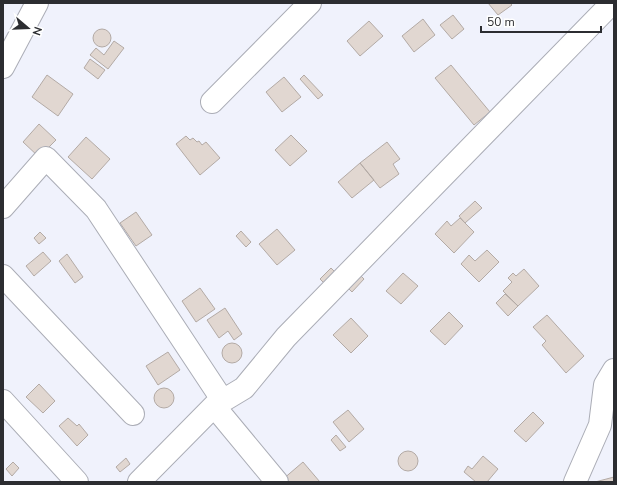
<svg xmlns="http://www.w3.org/2000/svg" width="617" height="485" font-family="'Nunito Sans',sans-serif">
<style>
.building{fill:#e1d7d1;stroke:#b3aaa5}
.lines{fill:none;stroke-linecap:round;stroke-linejoin:round}
.minor-casing{stroke:#abadb6;stroke-width:24}
.minor{stroke:#fff;stroke-width:22}
</style>
<rect width="100%" height="100%" fill="#f0f2fc"/>
<path class="building" d="M 488,3 L 510,3 L 512,5 L 498,15 Z
M 453,15 L 464,29 L 452,39 L 440,25 Z
M 423,19 L 435,35 L 414,52 L 402,36 Z
M 369,21 L 383,36 L 360,56 L 347,41 Z
M93 38a9 9 0 1 1 18 0a9 9 0 1 1-18 0Z
M 114,41 L 124,48 L 108,69 L 90,55 L 96,48 L 104,55 Z
M 90,59 L 105,70 L 98,79 L 84,68 Z
M 451,65 L 490,112 L 474,125 L 435,78 Z
M 47,75 L 73,94 L 58,116 L 32,97 Z
M 304,75 L 323,95 L 318,99 L 300,79 Z
M 284,77 L 301,97 L 282,112 L 266,92 Z
M 39,124 L 56,140 L 39,157 L 23,142 Z
M 291,135 L 307,151 L 290,166 L 275,150 Z
M 186,136 L 190,140 L 193,138 L 197,142 L 199,141 L 202,145 L 206,142 L 220,158 L 200,175 L 176,144 Z
M 86,137 L 110,159 L 92,179 L 68,157 Z
M 387,142 L 400,159 L 393,164 L 399,174 L 380,188 L 360,163 Z
M 360,163 L 374,180 L 352,198 L 338,182 Z
M 475,201 L 482,208 L 465,223 L 459,216 Z
M 136,212 L 152,235 L 136,246 L 120,223 Z
M 460,218 L 474,232 L 454,253 L 435,234 L 447,221 L 451,226 Z
M 277,229 L 295,250 L 277,265 L 259,244 Z
M 241,231 L 251,242 L 246,247 L 236,236 Z
M 40,232 L 46,238 L 39,244 L 34,238 Z
M 487,250 L 499,262 L 479,282 L 461,264 L 469,255 L 475,261 Z
M 43,252 L 51,261 L 34,276 L 26,266 Z
M 67,254 L 83,277 L 75,283 L 59,261 Z
M 331,268 L 336,273 L 325,284 L 320,279 Z
M 524,269 L 539,286 L 518,306 L 503,291 L 512,282 L 508,278 L 513,273 L 516,276 Z
M 356,271 L 364,279 L 352,292 L 344,284 Z
M 403,273 L 418,286 L 401,304 L 386,291 Z
M 200,288 L 215,309 L 196,322 L 182,301 Z
M 505,294 L 518,306 L 508,316 L 496,303 Z
M 225,308 L 242,334 L 234,340 L 228,331 L 219,338 L 207,320 Z
M 449,312 L 463,326 L 445,345 L 430,331 Z
M 547,315 L 584,356 L 566,373 L 542,345 L 546,341 L 533,327 Z
M 351,318 L 368,336 L 351,353 L 333,335 Z
M222 353a10 10 0 1 1 20 0a10 10 0 1 1-20 0Z
M 168,352 L 180,370 L 158,385 L 146,366 Z
M 39,384 L 55,401 L 43,413 L 26,397 Z
M154 398a10 10 0 1 1 20 0a10 10 0 1 1-20 0Z
M 348,410 L 364,429 L 349,442 L 333,422 Z
M 533,412 L 544,423 L 526,442 L 514,431 Z
M 68,418 L 77,426 L 79,424 L 88,435 L 77,446 L 59,426 Z
M 336,435 L 346,447 L 340,451 L 331,440 Z
M398 461a10 10 0 1 1 20 0a10 10 0 1 1-20 0Z
M 483,456 L 498,469 L 487,482 L 476,482 L 464,472 L 468,466 L 472,469 Z
M 126,458 L 130,464 L 120,472 L 116,467 Z
M 13,462 L 19,468 L 12,476 L 6,469 Z
M 303,462 L 320,482 L 284,482 L 282,480 Z
M 614,477 L 614,482 L 595,482 Z"/>
<g class="lines">
<defs>
<path id="minor" d="M 3,67 L 37,3
M 212,102 L 310,3
M 3,207 L 46,158 L 96,209 L 223,401
M 3,276 L 133,414
M 3,401 L 77,482
M 214,406 L 277,482
M 139,482 L 214,406 L 244,388 L 286,337 L 612,3
M 575,482 L 600,425 L 605,385 L 614,370"/>
</defs>
<use href="#minor" class="minor-casing"/>
<use href="#minor" class="minor"/>
</g>
<rect width="617" height="485" fill="none" stroke="#2c2d31" stroke-width="8"/>
<g transform="translate(28 28) rotate(109)" stroke="#ffffff" stroke-width="3" paint-order="stroke">
<path d="M0-3L7 15L0 10L-7 15Z" fill="#2c2d31"/>
<text y="-6" font-size="11" font-weight="bold" text-anchor="middle" fill="#2c2d31">N</text>
</g>
<path d="M481 26v6h120v-6" fill="none" stroke="#2c2d31" stroke-width="2"/>
<text x="487" y="26" font-size="12" fill="#2c2d31" stroke="#ffffff" stroke-width="3" paint-order="stroke">50 m</text>
</svg>
